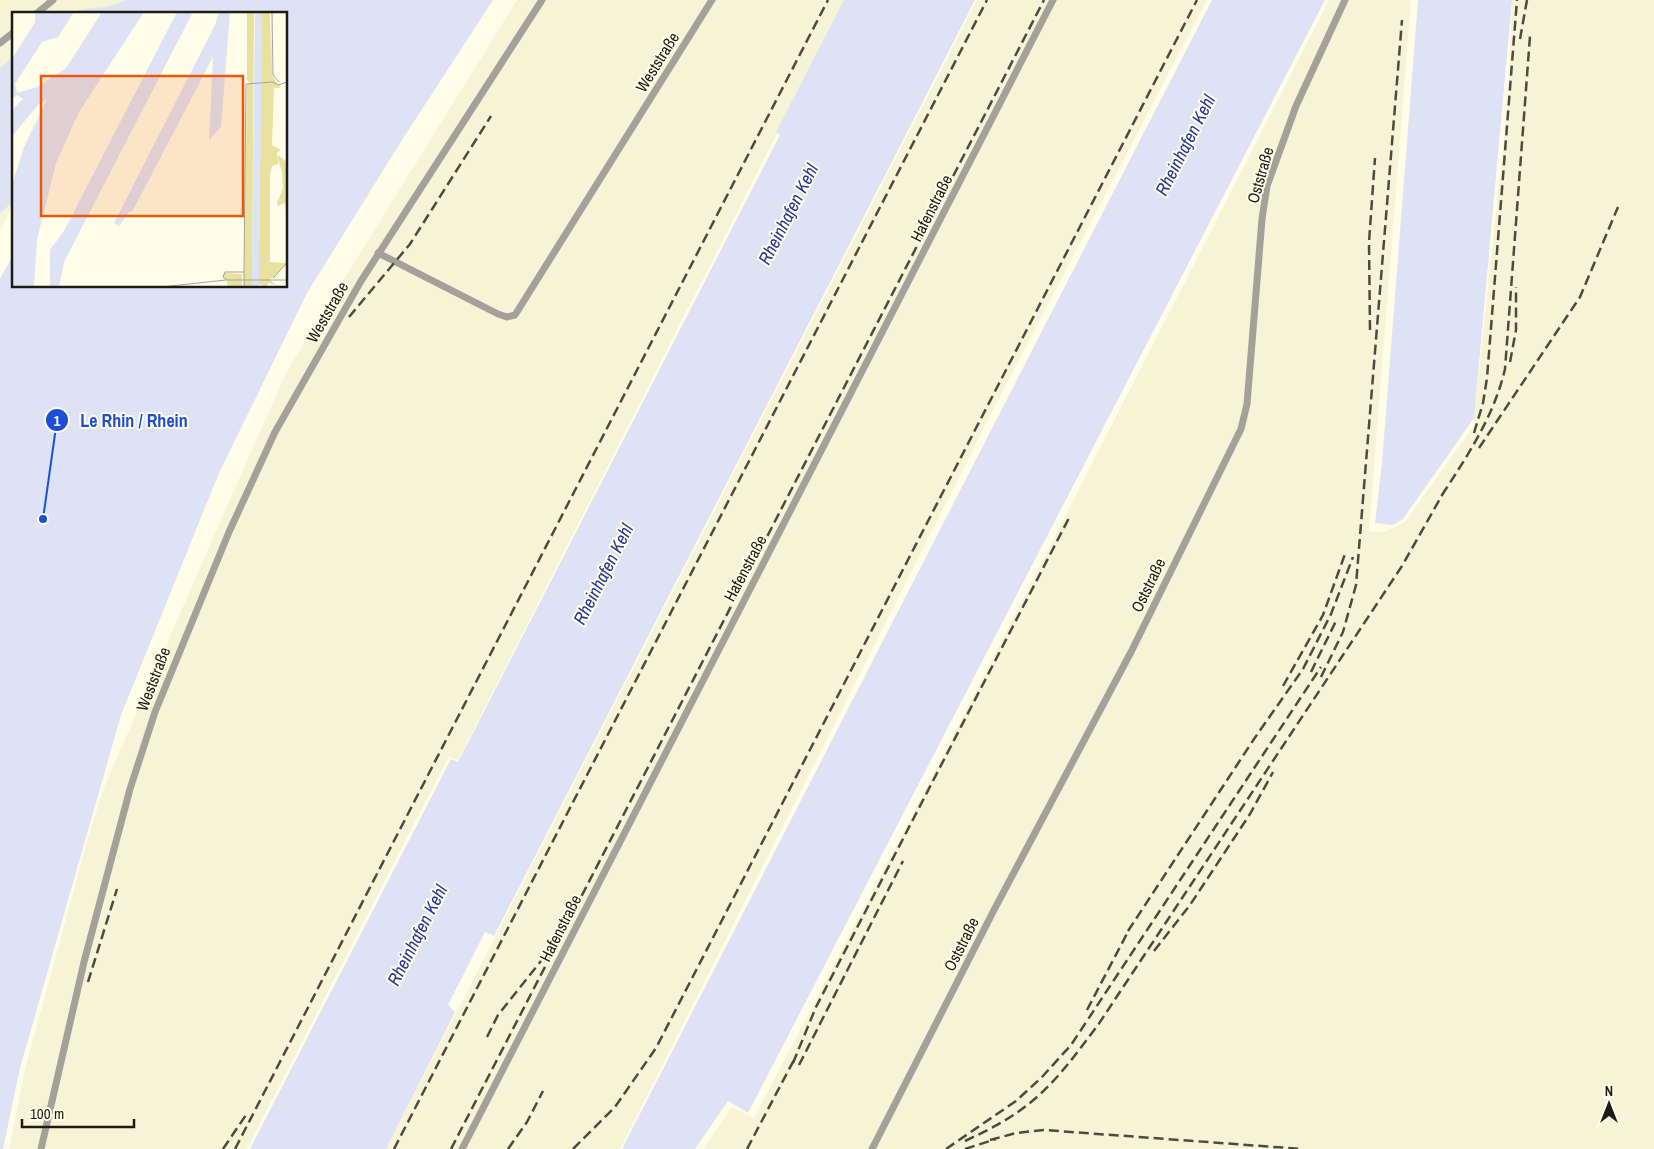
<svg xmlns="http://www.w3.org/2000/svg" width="1654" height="1149" font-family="'Archivo Narrow',sans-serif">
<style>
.built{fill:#f6f4d7}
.water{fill:#dde3f5}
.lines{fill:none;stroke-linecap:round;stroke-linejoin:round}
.minor{stroke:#a3a29a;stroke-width:7}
.rail{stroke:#4c4b40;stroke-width:2.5;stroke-dasharray:10 5;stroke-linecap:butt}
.labels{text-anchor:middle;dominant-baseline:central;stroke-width:4;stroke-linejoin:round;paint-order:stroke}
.street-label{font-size:16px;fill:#1d1c14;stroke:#fffde8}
.water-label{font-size:18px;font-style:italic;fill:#273896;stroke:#fffde8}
.inset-road{fill:none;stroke:#a5a393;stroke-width:1}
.view{fill:#e8590c;fill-opacity:0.15;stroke:#e8590c;stroke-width:2.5}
.inset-edge{fill:none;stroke:#1d1c14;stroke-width:2.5}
.leader{fill:none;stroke:#1d4ed8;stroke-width:2}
.callout-dot{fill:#1d4ed8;stroke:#fffde8;stroke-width:2}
.mark-label{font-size:15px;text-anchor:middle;font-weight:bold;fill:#fff}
.callout-label{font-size:18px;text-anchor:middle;font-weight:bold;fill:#1d4ed8;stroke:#fffde8;stroke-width:4;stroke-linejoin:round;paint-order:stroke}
</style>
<rect width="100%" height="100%" fill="#fffde8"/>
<path class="built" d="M 0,0 L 139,0 L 130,14 L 14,14 L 14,202 L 0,231 Z
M 517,0 L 845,0 L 458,760 L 449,756 L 247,1149 L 9,1149 L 25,1069 L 91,827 L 105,785 L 227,506 L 287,371 Z
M 977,0 L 1207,0 L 996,404 L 620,1149 L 386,1149 Z
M 1329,0 L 1411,0 L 1369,531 L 1384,532 L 1405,522 L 1473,427 L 1508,101 L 1512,0 L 1654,0 L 1654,1149 L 703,1149 L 732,1107 L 754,1118 L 921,798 Z"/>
<path class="water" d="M 126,0 L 493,0 L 402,140 L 307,293 L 219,473 L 121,715 L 20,1068 L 3,1149 L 0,1149 L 0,279 L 14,253 L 14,286 L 286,286 L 286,14 L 64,14 L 84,9 L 107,7 Z
M 844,0 L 975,0 L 494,936 L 485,932 L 448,1005 L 455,1012 L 386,1149 L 250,1149 L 451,759 L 458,762 L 780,135 L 776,132 Z
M 1212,0 L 1325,0 L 748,1113 L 728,1101 L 695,1149 L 622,1149 Z
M 1418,0 L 1512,0 L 1474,418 L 1403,519 L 1393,525 L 1375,523 L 1382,463 Z
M 14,56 L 14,201 L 0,213 L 0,68 Z"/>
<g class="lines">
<path class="minor" d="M 36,14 L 53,0
M 0,43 L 14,32
M 378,253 L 498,314 L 507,317 L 515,315 L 712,0
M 41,1149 L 84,962 L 130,789 L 155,712 L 229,532 L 275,432 L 361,281 L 542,0
M 462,1149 L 1053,0
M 872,1149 L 994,910 L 1131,652 L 1241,429 L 1247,404 L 1262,219 L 1267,186 L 1296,106 L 1345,0"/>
<path class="rail" d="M 1520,39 L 1527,0
M 349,317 L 410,244 L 491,116
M 1370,330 L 1369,242 L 1375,158
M 1510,362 L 1516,330 L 1516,287
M 1474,433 L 1483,403 L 1487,378 L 1517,0
M 1479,448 L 1580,297 L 1618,207
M 1442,495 C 1468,455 1494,416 1505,369 L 1530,36
M 1311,672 L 1336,621
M 1321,677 L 1343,632 L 1356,585 L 1402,20
M 1283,686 L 1323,615 L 1345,554
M 1128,931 L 1254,739 L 1303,669 L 1331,614 L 1353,557
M 1154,951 L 1190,905 L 1250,814 L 1273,772
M 88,982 L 117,889
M 1087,1010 L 1131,926
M 487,1037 L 498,1015 L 541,961
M 793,1063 L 816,1007 L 1070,516
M 799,1065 L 903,861
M 990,1140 L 1016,1133 L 1044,1130 L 1302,1149
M 965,1141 C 986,1131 1007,1121 1026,1106 C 1055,1084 1076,1054 1098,1025 L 1402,566 L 1445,490
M 223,1149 L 248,1112
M 235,1149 L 828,0
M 394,1149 L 987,0
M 451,1149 L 1044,0
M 508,1149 L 527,1122 L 543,1091
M 573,1149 L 615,1107 L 656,1048 L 1197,0
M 747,1149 L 795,1058
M 946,1149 L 1016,1101 L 1042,1077 L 1071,1045 L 1321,667
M 965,1149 L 996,1139"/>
</g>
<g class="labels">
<g class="street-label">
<text transform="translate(657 62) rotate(-58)">Weststraße</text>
<text transform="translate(1260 175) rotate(-74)">Oststraße</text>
<text transform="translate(931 208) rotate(-63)">Hafenstraße</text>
<text transform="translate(327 312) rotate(-60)">Weststraße</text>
<text transform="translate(745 568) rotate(-62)">Hafenstraße</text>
<text transform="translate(1148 585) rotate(-64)">Oststraße</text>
<text transform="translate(153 679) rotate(-69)">Weststraße</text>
<text transform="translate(560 928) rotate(-63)">Hafenstraße</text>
<text transform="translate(961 944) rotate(-63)">Oststraße</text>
</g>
<g class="water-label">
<text transform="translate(1185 145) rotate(-63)">Rheinhafen Kehl</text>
<text transform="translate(788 214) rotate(-63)">Rheinhafen Kehl</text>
<text transform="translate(603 574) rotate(-63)">Rheinhafen Kehl</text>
<text transform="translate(417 935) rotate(-63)">Rheinhafen Kehl</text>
</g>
</g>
<g transform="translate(12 12)">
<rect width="275" height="275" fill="#fffde8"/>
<path d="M 235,0 L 242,0 L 240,275 L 232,275 L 235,73 L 238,71 L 235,68 ZM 249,0 L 258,0 L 259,49 L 259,0 L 260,63 L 267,74 L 269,71 L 268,76 L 262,76 L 260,133 L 269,138 L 265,141 L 265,147 L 266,143 L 275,150 L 275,219 L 273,191 L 266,194 L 265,191 L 271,176 L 270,160 L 266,147 L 266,152 L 260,154 L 258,163 L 258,250 L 273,251 L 275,245 L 275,250 L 263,265 L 257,267 L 264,273 L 256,271 L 255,275 L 246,272 ZM 213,261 L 230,262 L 230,274 L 217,275 L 211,263 Z" fill="#e8e1a0"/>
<path d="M 23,0 L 62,0 L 46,25 L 30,30 L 3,72 L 5,81 L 25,75 L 54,56 L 90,0 L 132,0 L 67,100 L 44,151 L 25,228 L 22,275 L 0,275 L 0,173 L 12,135 L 35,87 L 27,92 L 0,124 L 0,98 L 11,87 L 5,83 L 0,87 L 0,47 L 23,10 ZM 165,0 L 181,0 L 52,250 L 47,275 L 38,275 L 38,238 L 52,219 ZM 207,0 L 218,0 L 209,115 L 197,128 L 201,45 L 120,200 L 118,199 L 107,214 L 102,211 L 203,13 ZM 243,0 L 249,0 L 250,13 L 247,275 L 240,275 L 240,255 Z" fill="#dde3f5"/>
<path class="inset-road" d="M 260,0 L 261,63 L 267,70M 232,260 L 234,72 L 261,70 L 266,73 L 275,70M 261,266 L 275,251M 215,268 L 275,268M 215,268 L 211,265 L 213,260 L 232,260 L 232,275M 149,275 L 214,268"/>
<path class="view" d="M 29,64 L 231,64 L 231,204 L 29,204 Z"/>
<rect width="275" height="275" class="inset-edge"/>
</g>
<path class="leader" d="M43 519L57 420"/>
<g class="callout-dot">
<circle cx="43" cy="519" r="5"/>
<circle cx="57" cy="420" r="12"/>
</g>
<g class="mark-label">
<text x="57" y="426">1</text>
</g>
<g class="callout-label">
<text x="134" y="427">Le Rhin / Rhein</text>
</g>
<g transform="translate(1609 1104)" stroke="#fffde8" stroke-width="4" paint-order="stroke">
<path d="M0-4L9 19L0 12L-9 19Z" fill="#1d1c14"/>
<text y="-8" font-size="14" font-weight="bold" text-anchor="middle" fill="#1d1c14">N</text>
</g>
<path d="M22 1119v8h112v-8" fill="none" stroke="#1d1c14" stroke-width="2.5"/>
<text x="30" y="1119" font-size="15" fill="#1d1c14" stroke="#fffde8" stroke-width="4" paint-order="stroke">100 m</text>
</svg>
